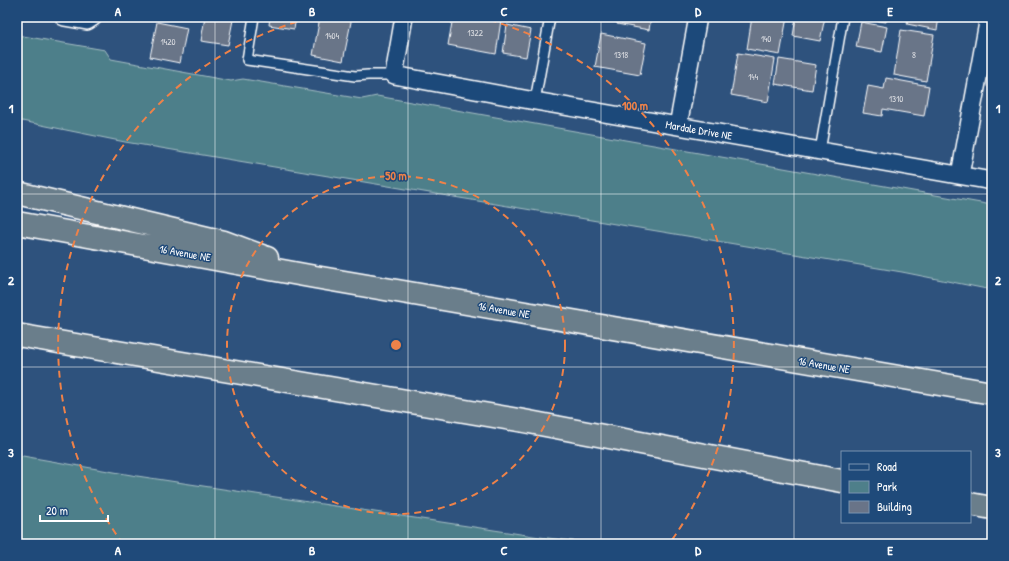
<svg xmlns="http://www.w3.org/2000/svg" width="1009" height="561" font-family="'Patrick Hand',sans-serif">
<style>
.green{fill:#4e7f8a;stroke:#a6bfc4}
.building{fill:#697488;stroke:#fff}
.lines{fill:none;stroke-linecap:round;stroke-linejoin:round}
.service-casing{stroke:#fff;stroke-width:12}
.minor-casing{stroke:#fff;stroke-width:20}
.motorway-casing{stroke:#fff;stroke-width:25}
.service{stroke:#1f4a7a;stroke-width:9}
.minor{stroke:#1f4a7a;stroke-width:17}
.motorway{stroke:#6b7e8b;stroke-width:22}
.grid{fill:none;stroke:#fff;stroke-width:1;stroke-opacity:0.55}
.ring{fill:none;stroke:#ee8249;stroke-width:2;stroke-dasharray:7 5}
.labels{text-anchor:middle;dominant-baseline:central;stroke-width:3;stroke-linejoin:round;paint-order:stroke}
.number-label{font-size:9px;fill:#dadce1}
.street-label{font-size:11px;fill:#fff;stroke:#1f4a7a}
.centre{fill:#ee8249;stroke:#1f4a7a;stroke-width:2}
.ring-label{font-size:12px;text-anchor:middle;font-weight:bold;fill:#ee8249;stroke:#1f4a7a;stroke-width:3;stroke-linejoin:round;paint-order:stroke}
.neatline{fill:none;stroke:#fff;stroke-width:1.5}
.grid-label{font-size:13px;text-anchor:middle;font-weight:bold;fill:#fff}
</style>
<rect width="100%" height="100%" fill="#2e527d"/>
<filter id="ink" filterUnits="userSpaceOnUse"><feTurbulence type="fractalNoise" baseFrequency=".025" numOctaves="2"/><feDisplacementMap in="SourceGraphic" scale="8" xChannelSelector="R" yChannelSelector="G"/><feConvolveMatrix kernelMatrix="1 2 1 2 8 2 1 2 1" color-interpolation-filters="sRGB"/></filter>
<g filter="url(#ink)">
<path class="green" d="M 17,35 L 105,50 L 111,59 L 231,81 L 243,79 L 362,99 L 377,96 L 992,205 L 992,290 L 902,272 L 125,142 L 17,120 Z
M 17,455 L 137,476 L 540,537 L 597,544 L 17,544 Z"/>
<path class="building" d="M 205,17 L 216,17 L 233,20 L 228,45 L 201,41 Z
M 270,17 L 296,17 L 294,29 L 269,25 Z
M 320,17 L 352,17 L 343,61 L 313,55 Z
M 453,17 L 483,17 L 501,20 L 496,54 L 448,45 Z
M 567,17 L 594,17 L 593,23 L 567,18 Z
M 618,17 L 651,17 L 649,30 L 617,24 Z
M 752,17 L 787,17 L 780,55 L 747,49 Z
M 796,17 L 825,17 L 820,41 L 793,36 Z
M 862,17 L 887,17 L 886,22 L 861,18 Z
M 908,17 L 939,17 L 937,30 L 907,24 Z
M 157,22 L 187,28 L 180,63 L 150,57 Z
M 861,22 L 887,27 L 882,52 L 856,47 Z
M 507,25 L 531,30 L 526,57 L 503,53 Z
M 901,30 L 934,35 L 926,81 L 894,75 Z
M 601,34 L 646,43 L 640,75 L 595,67 Z
M 738,53 L 775,59 L 768,102 L 731,95 Z
M 779,59 L 816,65 L 812,90 L 775,84 Z
M 886,78 L 929,86 L 924,116 L 883,109 L 882,116 L 863,113 L 868,86 L 884,89 Z"/>
<g class="lines">
<defs>
<path id="service" d="M 254,17 L 247,60 L 355,76 L 368,75 L 394,75
M 535,101 L 550,17
M 820,151 L 843,17"/>
<path id="minor" d="M 64,17 L 87,21 L 93,17
M 404,17 L 394,75 L 535,101 L 992,181
M 678,126 L 698,17
M 960,175 L 989,17"/>
<path id="motorway" d="M 17,193 L 224,242 L 267,258
M 17,223 L 315,277 L 992,393
M 17,335 L 524,421 L 842,481
M 970,504 L 992,508"/>
</defs>
<use href="#service" class="service-casing"/>
<use href="#minor" class="minor-casing"/>
<use href="#motorway" class="motorway-casing"/>
<use href="#service" class="service"/>
<use href="#minor" class="minor"/>
<use href="#motorway" class="motorway"/>
</g>
</g>
<path class="grid" d="M 215,17 L 215,544M 408,17 L 408,544M 601,17 L 601,544M 794,17 L 794,544M 17,194 L 992,194M 17,367 L 992,367"/>
<g class="ring">
<circle cx="396" cy="345" r="169"/>
<path d="M123 544A338 338 0 0 1 314 17M478 17A338 338 0 0 1 669 544"/>
</g>
<g class="labels">
<g class="number-label">
<text x="475" y="33">1322</text>
<text x="332" y="36">1404</text>
<text x="766" y="39">140</text>
<text x="168" y="42">1420</text>
<text x="621" y="55">1318</text>
<text x="914" y="55">8</text>
<text x="753" y="77">144</text>
<text x="896" y="99">1310</text>
</g>
<g class="street-label">
<text transform="translate(699 130) rotate(10)">Mardale Drive NE</text>
<text transform="translate(185 253) rotate(10)">16 Avenue NE</text>
<text transform="translate(504 310) rotate(10)">16 Avenue NE</text>
<text transform="translate(824 365) rotate(10)">16 Avenue NE</text>
</g>
</g>
<circle cx="396" cy="345" r="6" class="centre"/>
<g class="ring-label">
<text x="635" y="110">100 m</text>
<text x="396" y="180">50 m</text>
</g>
<rect width="1009" height="561" fill="none" stroke="#1f4a7a" stroke-width="44"/>
<rect x="841" y="451" width="130" height="72" fill="#1f4a7a" stroke="#7992af"/>
<rect x="849" y="464" width="20" height="6" fill="#1f4a7a" stroke="#7992af"/>
<text x="877" y="471" font-size="12" fill="#ffffff">Road</text>
<rect x="849" y="481" width="20" height="12" fill="#4e7f8a" stroke="#7992af"/>
<text x="877" y="491" font-size="12" fill="#ffffff">Park</text>
<rect x="849" y="501" width="20" height="12" fill="#697488" stroke="#7992af"/>
<text x="877" y="511" font-size="12" fill="#ffffff">Building</text>
<path d="M40 515v6h68v-6" fill="none" stroke="#ffffff" stroke-width="2"/>
<text x="46" y="515" font-size="12" fill="#ffffff" stroke="#1f4a7a" stroke-width="3" paint-order="stroke">20 m</text>
<rect x="22" y="22" width="965" height="517" class="neatline"/>
<g class="grid-label">
<text x="118" y="16">A</text>
<text x="312" y="16">B</text>
<text x="504" y="16">C</text>
<text x="698" y="16">D</text>
<text x="890" y="16">E</text>
<text x="11" y="113">1</text>
<text x="998" y="113">1</text>
<text x="11" y="285">2</text>
<text x="998" y="285">2</text>
<text x="11" y="457">3</text>
<text x="998" y="457">3</text>
<text x="118" y="555">A</text>
<text x="312" y="555">B</text>
<text x="504" y="555">C</text>
<text x="698" y="555">D</text>
<text x="890" y="555">E</text>
</g>
</svg>
